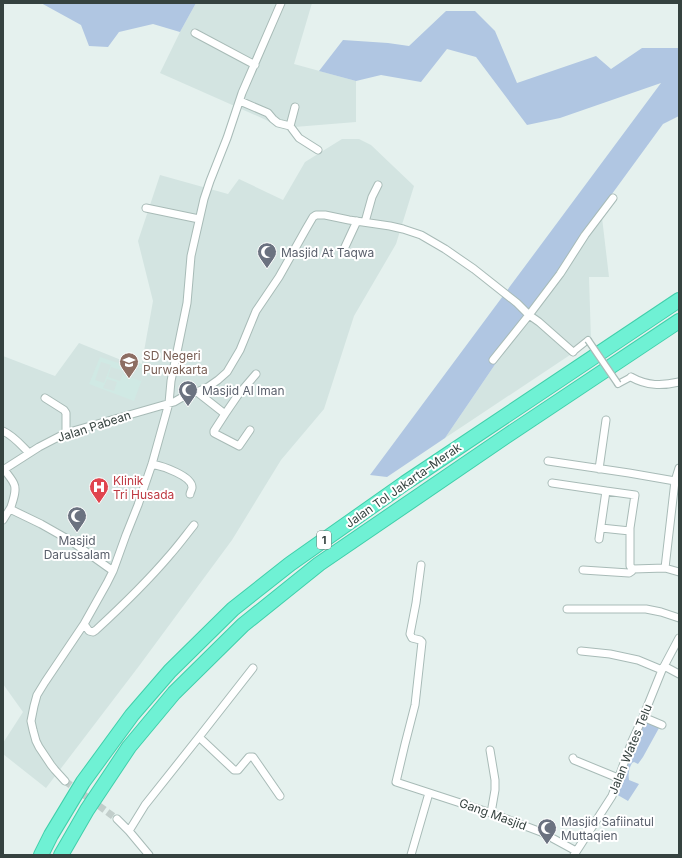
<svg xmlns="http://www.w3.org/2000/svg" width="682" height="858" font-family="Inter,sans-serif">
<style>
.residential{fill:#d3e4e1}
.education{fill:#d0e9e4;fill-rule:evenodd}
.green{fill:#b0c6e2}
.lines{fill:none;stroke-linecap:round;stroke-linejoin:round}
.minor-tunnel{stroke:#c2cecb;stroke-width:7;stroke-dasharray:7 3.5;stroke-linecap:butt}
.pedestrian-casing{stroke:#a8bbb7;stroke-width:8}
.minor-casing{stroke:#a8bbb7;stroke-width:9}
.motorway-casing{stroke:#40cfaa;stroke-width:16}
.pedestrian{stroke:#fff;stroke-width:5.5}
.minor{stroke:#fff;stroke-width:7}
.motorway{stroke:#6ff1d4;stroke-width:14}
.pedestrian-bridge-casing{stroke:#a8bbb7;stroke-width:8;stroke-linecap:butt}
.pedestrian-bridge{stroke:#fff;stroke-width:5.5}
.labels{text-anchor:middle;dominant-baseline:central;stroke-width:4;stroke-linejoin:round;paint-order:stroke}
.shield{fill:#fff;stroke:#727b79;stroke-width:1}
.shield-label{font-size:11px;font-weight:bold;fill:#35423f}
.worship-label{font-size:12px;fill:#5b616d;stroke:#fff;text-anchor:start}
.education-label{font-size:12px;fill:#785e54;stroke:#fff;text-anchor:start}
.street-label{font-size:12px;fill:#35423f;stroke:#fff}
.health-label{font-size:12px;fill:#be3a42;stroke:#fff;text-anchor:start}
</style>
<rect width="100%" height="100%" fill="#e5f1ee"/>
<path class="residential" d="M 196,3 L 312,3 L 294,64 L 356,81 L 356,122 L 282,128 L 264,119 L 160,73 L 180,32 Z
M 342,139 L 359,139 L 371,145 L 414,186 L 396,244 L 354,316 L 324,409 L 281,460 L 232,540 L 139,666 L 46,788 L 3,754 L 3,743 L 23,712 L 3,684 L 3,356 L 55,376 L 79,343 L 141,368 L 153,301 L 138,241 L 160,175 L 228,194 L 239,179 L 283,200 L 305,162 Z
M 601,209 L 609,277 L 589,277 L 591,341 L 445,438 Z"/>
<path class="education" d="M 100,357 L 121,364 L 124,357 L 147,366 L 134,401 L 89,384 ZM 101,362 L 111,365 L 104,383 L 95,380 ZM 127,363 L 145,369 L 141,381 L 123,375 ZM 111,367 L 124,371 L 120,381 L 108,377 ZM 107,379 L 117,382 L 114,391 L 103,388 Z"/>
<path class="green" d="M 41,3 L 196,3 L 180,32 L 153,24 L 119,32 L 108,47 L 89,46 L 81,25 Z
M 446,11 L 475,11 L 495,31 L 517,83 L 596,56 L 611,69 L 642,48 L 679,48 L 679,116 L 663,124 L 601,209 L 445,438 L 387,477 L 370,475 L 661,83 L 560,118 L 527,125 L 476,57 L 447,49 L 421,82 L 381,75 L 356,81 L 319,71 L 343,40 L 388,43 L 409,46 Z
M 645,720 L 659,728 L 643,757 L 638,764 L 634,762 L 632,763 C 629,768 628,774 629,780 L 639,784 L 628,801 L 616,794 L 620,778 Z"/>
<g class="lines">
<path class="minor-tunnel" d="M 65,781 L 117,819"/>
<defs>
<path id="pedestrian" d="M 573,352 L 588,340
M 618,384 L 631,377"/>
<path id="minor" d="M 195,33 L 255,65
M 240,101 L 268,113 L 273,119 L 278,123 L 290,126 L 295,107
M 290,126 L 299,138 L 318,150
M 146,208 L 199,219
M 365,222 L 372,197 L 378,185
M 344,249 L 357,221
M 573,352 L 539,322 L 529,315 L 560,274 L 585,235 L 613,198
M 631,377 C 647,386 662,386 679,382
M 197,392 L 225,414 L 214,431 L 214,433 L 239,446 L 250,430
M 45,398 L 64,410 L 66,413 L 66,433
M 225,414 L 238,395 L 256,374
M 3,431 C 14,436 21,445 29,453
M 548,461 L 629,473 L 675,481
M 152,464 C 162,466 193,476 192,488 C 192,489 190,493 190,494
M 4,469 C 7,474 12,479 14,484 C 17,490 13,500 11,507 L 12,510 L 41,524 L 71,541 L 113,571
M 599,469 L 606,420
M 3,470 L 39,447 L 66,433 L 174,402 L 188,394 L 197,392 L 208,387 L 218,380 L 227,372 L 240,350 L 256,311 L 279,277 L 306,229 L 313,217 L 316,215 L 325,215 L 349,220 L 390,226 L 403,229 L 421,235 L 445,249 L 474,269 L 517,303 L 529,315 L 493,360
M 552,483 L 606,491
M 3,520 L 11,507
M 601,528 L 630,531
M 599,539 L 606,491 L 635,495 L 630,528 L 630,566 L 633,569 L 665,568 L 679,572
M 421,565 L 416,603 L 410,634 L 412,638 L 420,640 L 422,642 L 415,705 L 405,744 L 396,782 L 491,813 L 541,832 L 576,851
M 665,568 L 675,481 L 679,468
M 583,570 L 629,573 L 632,571 L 633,569
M 567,609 L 646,609 L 661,612 L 679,618
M 84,624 L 89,631 L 93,632 L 96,630 C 121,607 146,583 169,556 C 178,546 186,535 194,525
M 581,651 L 610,654 L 638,660 L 662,670
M 664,666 L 679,674
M 643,717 L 662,725
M 199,737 L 234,770 L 238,770 L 249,757 L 253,757 L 280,796
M 490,750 L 495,780 L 495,790 L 491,813
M 573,758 L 574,760 L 579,762 L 618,778
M 65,781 L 55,770 L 51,765 L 39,747 L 36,741 L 33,730 L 31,721 L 34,706 L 37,695 L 45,682 L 84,624 L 107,583 L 113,571 L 126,535 L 138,505 L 152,464 L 169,403 L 171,381 L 187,303 L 191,256 L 204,199 L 210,181 L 227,138 L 242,93 L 281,3
M 117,819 L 129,831 L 149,855
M 129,831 L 145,805 L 199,737 L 253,668
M 411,855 L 429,793
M 574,855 L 612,796 L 632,741 L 643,717 L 662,670 L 679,638"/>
<path id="motorway" d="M 41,855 L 51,835 L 83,782 L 132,715 L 170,671 L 233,609 L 290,564 L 405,483 L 679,300
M 61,855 L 87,810 L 129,747 L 174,693 L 243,625 L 319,564 L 505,437 L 679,321"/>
</defs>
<use href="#pedestrian" class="pedestrian-casing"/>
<use href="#minor" class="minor-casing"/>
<use href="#motorway" class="motorway-casing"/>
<use href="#pedestrian" class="pedestrian"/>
<use href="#minor" class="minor"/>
<use href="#motorway" class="motorway"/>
<defs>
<path id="pedestrian-bridge" d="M 588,340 L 618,384"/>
</defs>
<use href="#pedestrian-bridge" class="pedestrian-bridge-casing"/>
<use href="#pedestrian-bridge" class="pedestrian-bridge"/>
</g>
<defs>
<symbol id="mosque-pin" viewBox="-11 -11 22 30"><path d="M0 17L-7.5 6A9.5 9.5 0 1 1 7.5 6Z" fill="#6b7280" stroke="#fff"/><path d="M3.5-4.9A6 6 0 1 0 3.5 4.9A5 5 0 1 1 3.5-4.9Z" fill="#fff"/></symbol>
<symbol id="school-pin" viewBox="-11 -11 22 30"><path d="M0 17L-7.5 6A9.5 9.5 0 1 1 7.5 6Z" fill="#8d6e63" stroke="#fff"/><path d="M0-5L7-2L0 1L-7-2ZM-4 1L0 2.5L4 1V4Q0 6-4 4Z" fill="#fff"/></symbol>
<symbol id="hospital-pin" viewBox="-11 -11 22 30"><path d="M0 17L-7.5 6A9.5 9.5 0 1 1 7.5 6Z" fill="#e0444e" stroke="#fff"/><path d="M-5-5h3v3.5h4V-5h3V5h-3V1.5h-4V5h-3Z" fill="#fff"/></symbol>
</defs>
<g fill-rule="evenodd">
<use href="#mosque-pin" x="256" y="241" width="22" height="30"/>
<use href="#school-pin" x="118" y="351" width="22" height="30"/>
<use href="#mosque-pin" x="177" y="379" width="22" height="30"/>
<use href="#hospital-pin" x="88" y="476" width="22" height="30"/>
<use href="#mosque-pin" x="66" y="505" width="22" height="30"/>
<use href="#mosque-pin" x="536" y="817" width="22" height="30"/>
</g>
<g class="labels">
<rect class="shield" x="317" y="531" width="14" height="18" rx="3"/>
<g class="shield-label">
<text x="324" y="540">1</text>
</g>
<g class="worship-label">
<text x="281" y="252">Masjid At Taqwa</text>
<text x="202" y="390">Masjid Al Iman</text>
<text x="77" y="540" text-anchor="middle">Masjid<tspan x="77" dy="14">Darussalam</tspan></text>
<text x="561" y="821">Masjid Safiinatul<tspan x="561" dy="14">Muttaqien</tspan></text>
</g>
<g class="education-label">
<text x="143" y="355">SD Negeri<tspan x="143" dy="14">Purwakarta</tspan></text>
</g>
<g class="street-label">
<text transform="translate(94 426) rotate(-18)">Jalan Pabean</text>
<text transform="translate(403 485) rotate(-35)">Jalan Tol Jakarta–Merak</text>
<text transform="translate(630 749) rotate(-68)">Jalan Wates Telu</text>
<text transform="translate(493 814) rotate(20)">Gang Masjid</text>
</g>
<g class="health-label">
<text x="113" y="480">Klinik<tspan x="113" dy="14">Tri Husada</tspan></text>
</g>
</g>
<rect width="682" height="858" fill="none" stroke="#35423f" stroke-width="8"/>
</svg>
